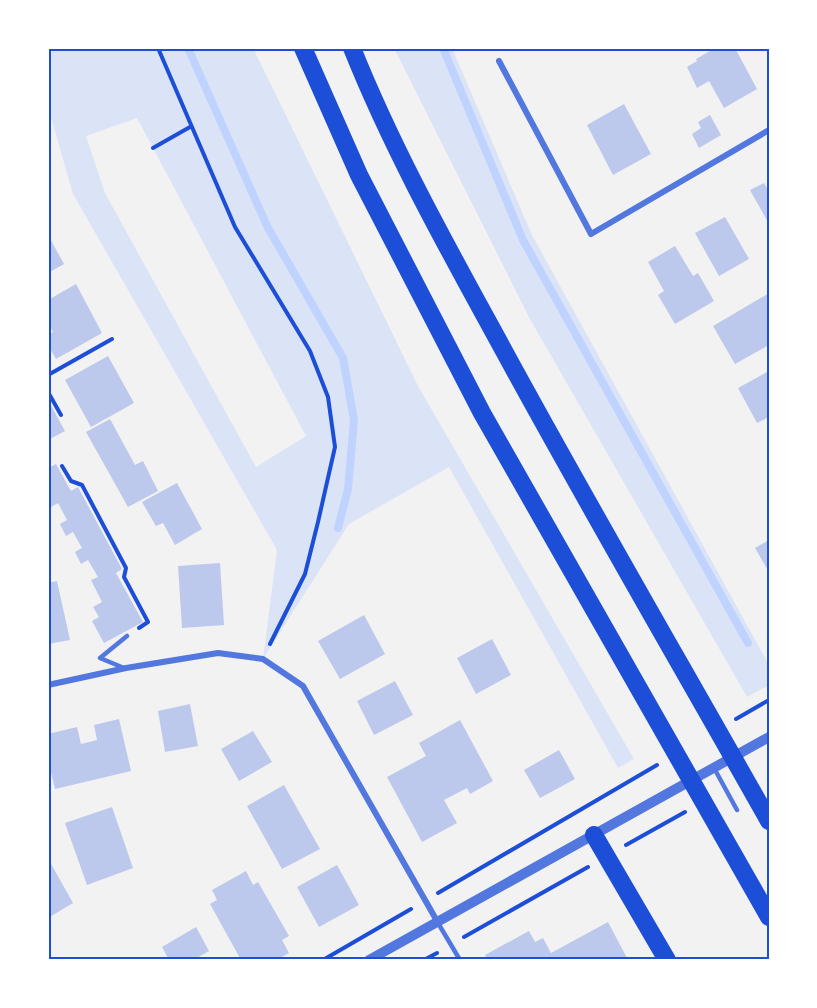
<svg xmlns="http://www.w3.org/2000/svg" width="817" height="1008" font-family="Raleway,sans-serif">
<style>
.green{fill:#dbe4f7;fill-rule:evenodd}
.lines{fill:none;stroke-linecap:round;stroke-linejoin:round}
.stream{stroke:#bfd3fe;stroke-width:8}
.building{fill:#bdc9ec}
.path{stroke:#1d4ed8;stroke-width:4}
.service{stroke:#5277de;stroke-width:4.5}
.minor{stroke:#5277de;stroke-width:6}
.tertiary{stroke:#5277de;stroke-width:10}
.motorway{stroke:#1d4ed8;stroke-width:18}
.neatline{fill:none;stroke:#1d4ed8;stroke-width:2}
</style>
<rect width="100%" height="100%" fill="#f2f2f2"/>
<path class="green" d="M 48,48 L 253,48 L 418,386 L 634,759 L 618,768 L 449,467 L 349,524 L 263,659 L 277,550 L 73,194 L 48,107 ZM 137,118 L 306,436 L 256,467 L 105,193 L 86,136 Z
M 394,48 L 452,48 L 532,235 L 769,665 L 769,685 L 747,697 L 530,319 Z"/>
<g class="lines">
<path class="stream" d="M 188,48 L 267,226 L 343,358 L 354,420 L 348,489 L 338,528
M 443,48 L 523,240 L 748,643"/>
</g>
<path class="building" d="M 715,48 L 735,48 L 757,89 L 724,108 L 709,81 L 697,88 L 687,67 L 697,61 L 696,59 Z
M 624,104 L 651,154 L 613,175 L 587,125 Z
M 710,115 L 721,135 L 699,148 L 692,134 L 701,128 L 698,122 Z
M 764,183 L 769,192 L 769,224 L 750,190 Z
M 725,217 L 749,259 L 719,276 L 695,233 Z
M 48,235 L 64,264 L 48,273 Z
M 675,246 L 693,276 L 698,273 L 714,301 L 675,324 L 658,295 L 664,291 L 648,262 Z
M 76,284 L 102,333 L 56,359 L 48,345 L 48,335 L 53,332 L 48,323 L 48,300 Z
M 769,293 L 769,345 L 735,364 L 713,326 Z
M 108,356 L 134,403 L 91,427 L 65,380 Z
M 769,371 L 769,417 L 757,423 L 738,388 Z
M 48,400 L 65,431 L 48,440 Z
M 110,419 L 135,465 L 143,461 L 158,491 L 128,507 L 86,432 Z
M 56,464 L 71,491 L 78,487 L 122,569 L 116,573 L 143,622 L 104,643 L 92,621 L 99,617 L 93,607 L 102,602 L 91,580 L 98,577 L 88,560 L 81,564 L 75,552 L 82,548 L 73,532 L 66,536 L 60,524 L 67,520 L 58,503 L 51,507 L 48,501 L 48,468 Z
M 177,483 L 202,529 L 175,545 L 163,523 L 156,526 L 142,502 Z
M 769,540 L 769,572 L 755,548 Z
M 220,563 L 224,625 L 182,628 L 178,566 Z
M 57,581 L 70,640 L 48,644 L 48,583 Z
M 364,615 L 385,654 L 340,679 L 318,641 Z
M 492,639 L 511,675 L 476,694 L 457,658 Z
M 395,681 L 413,715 L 374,735 L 357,701 Z
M 190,704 L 198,746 L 165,752 L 158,711 Z
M 119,719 L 131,771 L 55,789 L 48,760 L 48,734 L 77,727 L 81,744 L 97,740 L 94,725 Z
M 460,720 L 493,781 L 470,794 L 467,788 L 444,800 L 457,823 L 422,842 L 387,777 L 426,756 L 419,743 Z
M 253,731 L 272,762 L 239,781 L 221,749 Z
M 559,750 L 575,779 L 540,798 L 524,770 Z
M 284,785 L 320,849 L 282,869 L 247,806 Z
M 112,807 L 133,868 L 87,885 L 65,823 Z
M 50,862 L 73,903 L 48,918 L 48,863 Z
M 337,865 L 359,905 L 319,927 L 297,887 Z
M 246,871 L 253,885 L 258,882 L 289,936 L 282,940 L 289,953 L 277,960 L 241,960 L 210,904 L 217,900 L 212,890 Z
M 608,922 L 627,958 L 623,960 L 487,960 L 485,955 L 529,931 L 535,942 L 543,938 L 551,953 Z
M 196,927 L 209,951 L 193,960 L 169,960 L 162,947 Z"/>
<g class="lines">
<path class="path" d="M 158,48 L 235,227 L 310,351 L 328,397 L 335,447 L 318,522 L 305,574 L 270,644
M 153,148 L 190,127
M 48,375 L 112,339
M 48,392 L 61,415
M 62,466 L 71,481 L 82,485 L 126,568 L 124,577 L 148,622 L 139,628
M 736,719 L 769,700
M 626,845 L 685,812
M 438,893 L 657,765
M 464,937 L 588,867
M 323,960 L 411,909
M 424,960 L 437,953"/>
<path class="service" d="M 124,668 L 100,658 L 127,636
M 714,768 L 737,810
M 438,923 L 460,960"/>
<path class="minor" d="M 499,61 L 591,234 L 769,130
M 48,685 L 126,668 L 218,653 L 263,659 L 303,686 L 437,921"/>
<path class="tertiary" d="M 369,960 L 769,737"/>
<path class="motorway" d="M 303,48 L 359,175 L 482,413 L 769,917
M 352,48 C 394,153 450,252 504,351 C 590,509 681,665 769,821
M 594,835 L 667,960"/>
</g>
<rect width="817" height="1008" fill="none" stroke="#ffffff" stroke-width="99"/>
<rect x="50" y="50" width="718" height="908" class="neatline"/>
</svg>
